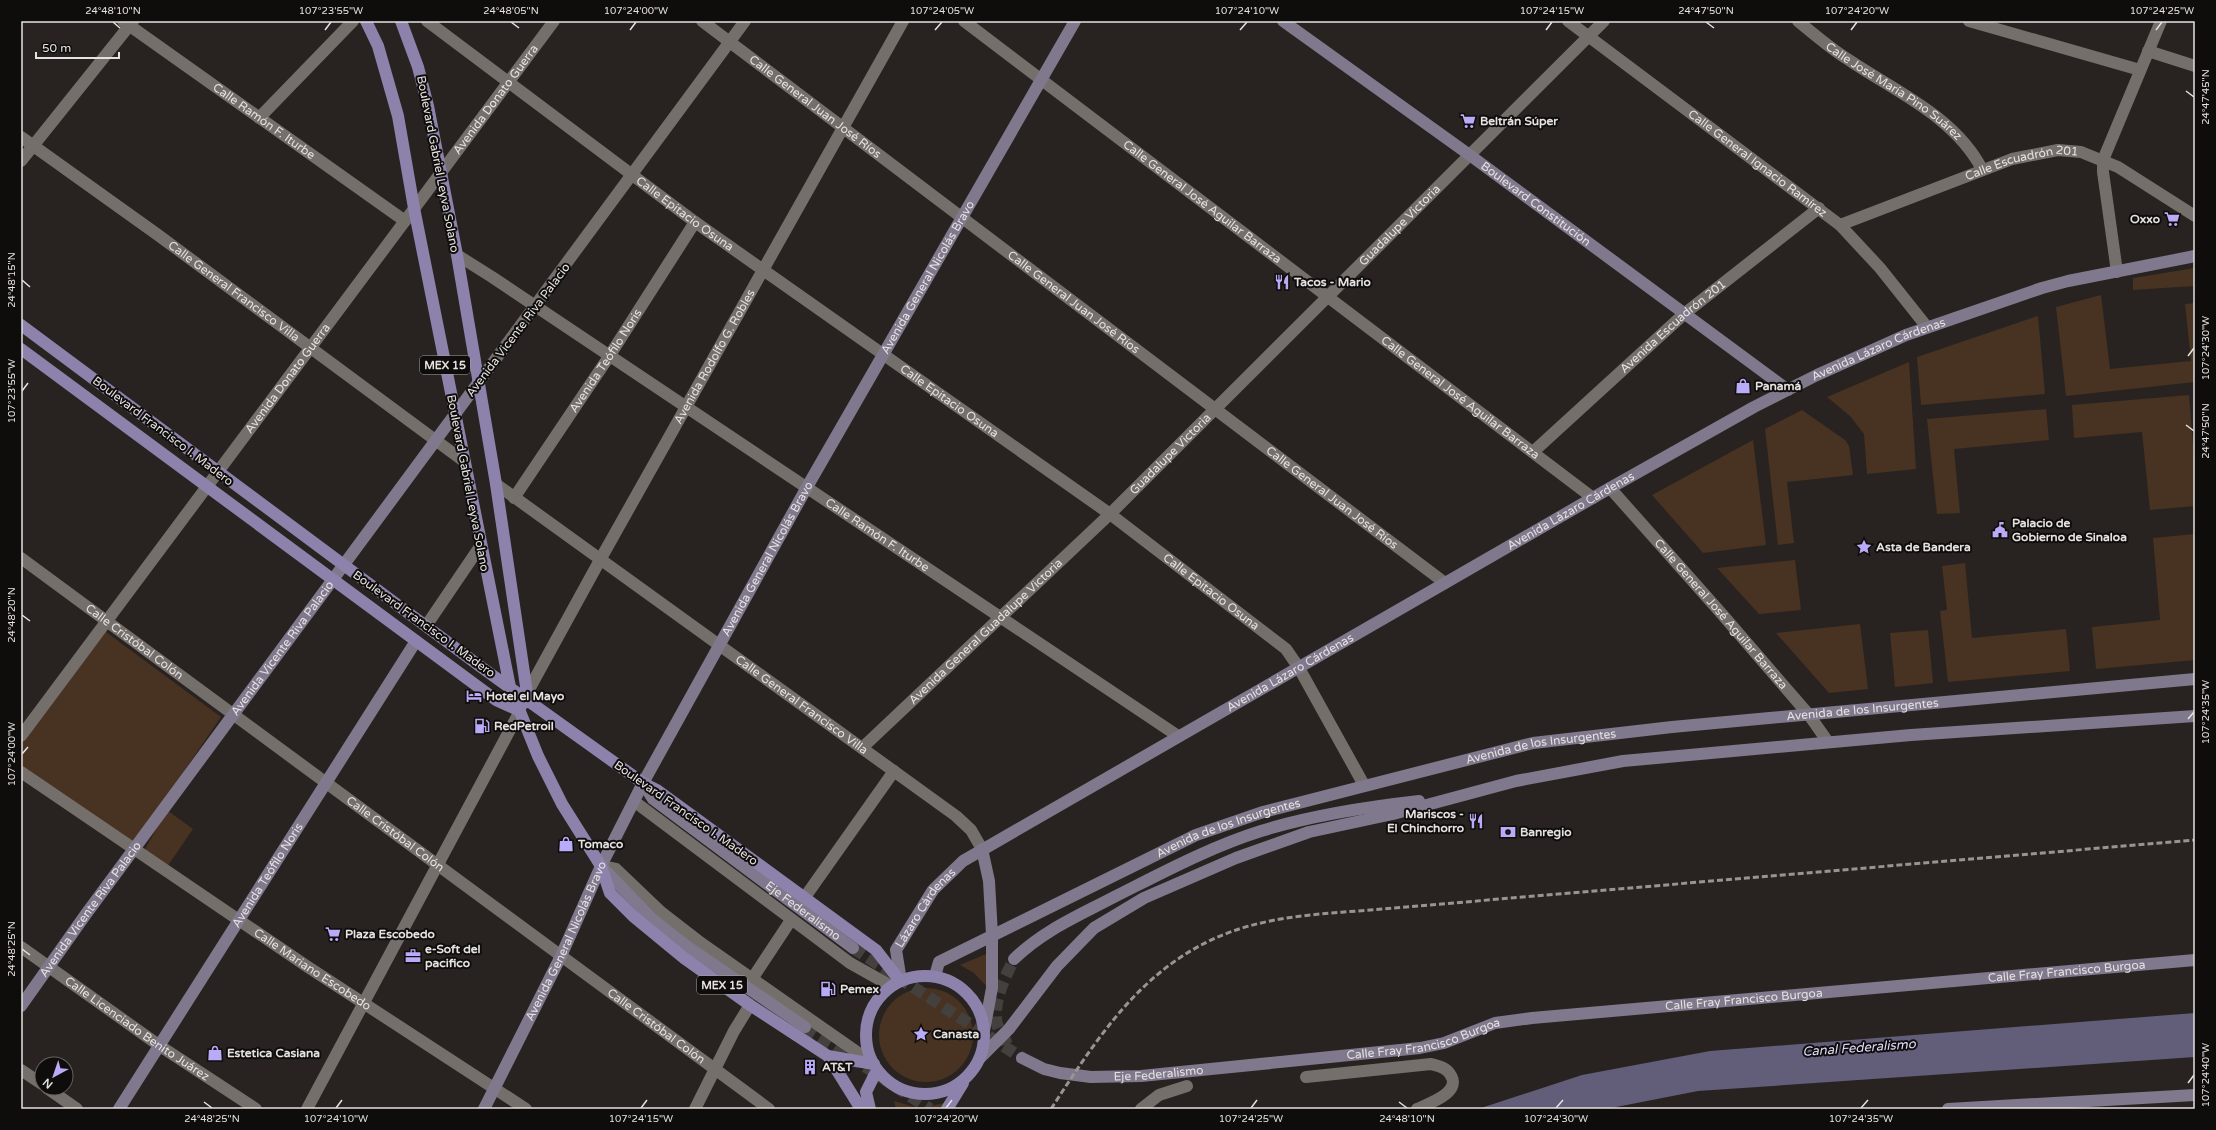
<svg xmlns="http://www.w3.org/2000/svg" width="2216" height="1130" font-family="'Varela Round',sans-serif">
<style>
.green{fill:#483221}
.water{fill:#625d79}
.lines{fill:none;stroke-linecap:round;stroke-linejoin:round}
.secondary-tunnel{stroke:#44403d;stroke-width:12;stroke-dasharray:12 6;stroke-linecap:butt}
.street{stroke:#746f6b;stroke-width:12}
.secondary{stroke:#80788c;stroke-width:12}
.primary{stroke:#8d82ac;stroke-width:12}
.rail{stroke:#989492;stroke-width:3;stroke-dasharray:6 3;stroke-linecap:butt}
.ticks{fill:none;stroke:#e5e2e0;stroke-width:1.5}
.labels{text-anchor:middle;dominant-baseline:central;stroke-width:4;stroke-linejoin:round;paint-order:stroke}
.shield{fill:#0f0d0c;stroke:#a5a2a0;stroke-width:1}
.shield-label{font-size:11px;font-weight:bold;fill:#e5e2e0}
.street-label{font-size:12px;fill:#e5e2e0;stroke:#0f0d0c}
.poi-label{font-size:12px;font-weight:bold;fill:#e5e2e0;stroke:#0f0d0c;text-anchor:start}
.water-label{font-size:13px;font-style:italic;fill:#e0dbfc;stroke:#0f0d0c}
.neatline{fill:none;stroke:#e5e2e0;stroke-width:1.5}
.ticks-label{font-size:10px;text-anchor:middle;fill:#e5e2e0}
</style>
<rect width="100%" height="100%" fill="#282320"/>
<path class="green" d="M 2195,268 L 2195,286 L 2133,290 L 2133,278 Z
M 2101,295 L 2110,369 L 2191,361 L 2185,304 L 2195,303 L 2195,382 L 2066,396 L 2056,307 Z
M 2038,316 L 2045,394 L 1921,405 L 1917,357 Z
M 1909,362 L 1916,469 L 1867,474 L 1864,434 L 1850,416 L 1827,397 Z
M 2189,395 L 2195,469 L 2195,506 L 2150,510 L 2142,432 L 2074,438 L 2072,405 Z
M 2046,409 L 2049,440 L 1954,449 L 1960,513 L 1937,514 L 1927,419 Z
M 1802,410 L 1845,440 L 1849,446 L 1853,475 L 1787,482 L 1794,543 L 1778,545 L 1765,429 Z
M 1753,440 L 1766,545 L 1703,553 L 1652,495 Z
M 2195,534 L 2195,660 L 2096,669 L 2092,627 L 2160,620 L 2153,538 Z
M 1795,560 L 1801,610 L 1759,614 L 1717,568 Z
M 1965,563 L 1972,638 L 2066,629 L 2070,671 L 1948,682 L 1940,611 L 1947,610 L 1942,566 Z
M 1860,624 L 1868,689 L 1829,693 L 1776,633 Z
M 1928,630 L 1933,683 L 1895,687 L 1890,633 Z
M 106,632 L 221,717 L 134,844 L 21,765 L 21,744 Z
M 167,810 L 193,829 L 167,867 L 144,851 Z
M 986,954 L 989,989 L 974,973 L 960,965 Z
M879 1035a47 47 0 1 1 94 0a47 47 0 1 1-94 0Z
M 894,1101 L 918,1108 L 945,1103 L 942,1109 L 896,1109 Z"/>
<path class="water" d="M 2195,1013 L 2195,1057 L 1698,1091 L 1606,1109 L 1478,1109 L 1582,1075 L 1710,1051 Z"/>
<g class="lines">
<path class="secondary-tunnel" d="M 853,948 L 1022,1058
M 805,1027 L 930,1109
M 1007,1044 C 1004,1037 999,1031 997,1024 C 992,1003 1005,977 1014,959"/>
<g class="street">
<path id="s1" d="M 123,21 L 405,221"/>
<path id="s2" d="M 427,21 L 695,222 L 1110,514 L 1286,649 L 1299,668 L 1364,785"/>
<path id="s3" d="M 702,21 L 1445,583"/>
<path id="s4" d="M 964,21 L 1593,498"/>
<path id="s5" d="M 1568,21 L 1840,225 L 1880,268 L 1927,327"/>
<path id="s6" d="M 1798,21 C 1815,35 1831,49 1849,60 C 1896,92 1954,116 1982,169"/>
<path d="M 1969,21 L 2140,70"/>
<path d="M 2148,51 L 2195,66"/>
<path d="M 259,118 L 353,21"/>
<path id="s7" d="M 21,137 L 158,235 L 465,462"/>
<path d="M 21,161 L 133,21"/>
<path id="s8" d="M 1840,225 L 2012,159 L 2058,150 L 2081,152 L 2118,167 L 2195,216"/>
<path id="s9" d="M 457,255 L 492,277 L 1178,736"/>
<path d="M 2117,272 L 2103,172 L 2103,160 L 2161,21"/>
<path d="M 478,383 L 745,21"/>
<path id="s10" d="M 1533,452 L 1684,314 L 1819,208"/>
<path id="s11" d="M 496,484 L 956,816 L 971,830 L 982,849"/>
<path id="s12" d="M 1610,488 L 1721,613 L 1809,715 L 1828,742"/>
<path id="s13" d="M 514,498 L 610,355 L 695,222"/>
<path id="s14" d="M 21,558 L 769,1109"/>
<path d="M 426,626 L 481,545"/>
<path id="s15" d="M 527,693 L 600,560 L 903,21"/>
<path id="s16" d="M 21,736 L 554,21"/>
<path id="s17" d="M 862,748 L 1110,514 L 1604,21"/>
<path id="s18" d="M 21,772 L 308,967 L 526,1109"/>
<path d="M 635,802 L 850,963 L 891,986"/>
<path d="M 601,866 L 616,869 L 661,912 L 701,943 L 874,1064"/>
<path d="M 805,897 L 894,771"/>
<path id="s19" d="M 21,947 L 160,1046 L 256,1109"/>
<path d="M 752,979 L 791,920"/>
<path d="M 21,1070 L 42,1084"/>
<path d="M 1306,1077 L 1431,1064 C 1438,1066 1446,1067 1450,1074 C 1463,1092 1430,1103 1417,1109"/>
<path d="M 47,1088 L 77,1109"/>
<path d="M 307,1109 L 520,711"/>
<path d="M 695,1109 L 734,1031 L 750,1005"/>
<path d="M 1141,1109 L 1159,1095 L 1187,1086"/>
</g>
<g class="secondary">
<path id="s20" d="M 1283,21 L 1471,156 L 1788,390"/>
<path id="s21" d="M 643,783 L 653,799 L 853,948"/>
<path d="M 982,849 L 989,881 L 992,935 L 992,988 L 984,1031"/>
<path d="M 601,866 L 652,919 L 685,945 L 805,1027"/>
<path d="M 1014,959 C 1044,930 1078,916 1114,897 C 1162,873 1210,847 1261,831 C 1312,815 1366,807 1419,801"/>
<path id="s22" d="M 935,976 L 939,962 L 1196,835 L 1263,812 L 1533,743 L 1672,727 L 2195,679"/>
<path id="s23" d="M 901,981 L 896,950 L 933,890 L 963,861 L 1610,488 L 1754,407 L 1817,375 L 1906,335 L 2042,288 L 2068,281 L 2195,256"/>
<path id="s24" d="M 21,1006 L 86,914 L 478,383"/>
<path d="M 980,1058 L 1009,1029 L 1057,966 L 1094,928 L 1144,898 L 1236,858 L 1309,832 L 1393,814 L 1516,781 L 1623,761 L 1911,735 L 2195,716"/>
<path id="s25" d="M 1022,1058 L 1044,1069 L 1060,1073 L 1091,1077 L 1141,1076 L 1420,1048 L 1444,1043 L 1495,1023 L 1532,1018 L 2195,960"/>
<path id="s26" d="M 119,1109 L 416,641"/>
<path id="s27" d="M 484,1109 L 561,956 L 601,866 L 643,783 L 807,487 L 1075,21"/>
<path d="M 1948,1109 L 2195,1095"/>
</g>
<path class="primary" d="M 366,21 L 378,46 L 398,116 L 414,208 L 510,687 L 538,756 L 562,804 L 601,866 L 610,893 L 633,916 L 684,958 L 750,1005 L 828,1056 L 874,1064
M 401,21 L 418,67 L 428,106 L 457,255 L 496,484 L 527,693 L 523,704
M 21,325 L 481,667 L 643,783 L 657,790 L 876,950 L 900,981
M 21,349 L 496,700 L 520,711
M866 1035a59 59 0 1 1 118 0a59 59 0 1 1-118 0Z
M 828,1056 L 861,1109
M 870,1109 L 866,1092 L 877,1070
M 947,1109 L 963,1083"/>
<path class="rail" d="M 1051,1109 C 1108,1021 1159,943 1270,921 C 1310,913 1353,912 1394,908 L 2195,840"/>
</g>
<path class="ticks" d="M 113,22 L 120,28M 511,22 L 519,28M 1706,22 L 1714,28M 325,30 L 331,22M 630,30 L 636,22M 935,30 L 942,22M 1240,30 L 1247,22M 1546,30 L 1552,22M 1851,30 L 1857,22M 2156,30 L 2162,22M 2186,91 L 2194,97M 22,280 L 30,287M 2188,356 L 2194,348M 22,391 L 28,383M 2186,425 L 2194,431M 22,615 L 30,621M 2188,719 L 2194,712M 22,754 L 28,747M 22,949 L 30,955M 2188,1083 L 2194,1075M 204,1102 L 212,1108M 1399,1102 L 1407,1108M 336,1108 L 342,1100M 641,1108 L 647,1100M 946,1108 L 952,1100M 1251,1108 L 1257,1100M 1556,1108 L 1563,1100M 1861,1108 L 1868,1100"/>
<defs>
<symbol id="supermarket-bare" viewBox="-9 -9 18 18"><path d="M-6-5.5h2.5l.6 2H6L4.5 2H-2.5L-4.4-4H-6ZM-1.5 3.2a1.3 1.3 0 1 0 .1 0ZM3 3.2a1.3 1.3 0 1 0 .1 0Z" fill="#b9abf7" stroke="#0f0d0c" stroke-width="2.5" paint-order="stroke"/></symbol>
<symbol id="restaurant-bare" viewBox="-9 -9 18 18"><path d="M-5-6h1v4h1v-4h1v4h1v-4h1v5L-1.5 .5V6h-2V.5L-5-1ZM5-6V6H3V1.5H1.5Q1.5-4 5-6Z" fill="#b9abf7" stroke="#0f0d0c" stroke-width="2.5" paint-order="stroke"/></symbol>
<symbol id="shop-bare" viewBox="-9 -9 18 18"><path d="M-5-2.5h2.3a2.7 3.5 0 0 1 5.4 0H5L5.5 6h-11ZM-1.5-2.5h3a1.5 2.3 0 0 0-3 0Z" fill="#b9abf7" stroke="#0f0d0c" stroke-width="2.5" paint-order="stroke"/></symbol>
<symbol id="civic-bare" viewBox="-9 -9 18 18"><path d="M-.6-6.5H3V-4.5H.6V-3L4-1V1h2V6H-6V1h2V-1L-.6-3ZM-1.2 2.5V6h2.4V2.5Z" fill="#b9abf7" stroke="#0f0d0c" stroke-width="2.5" paint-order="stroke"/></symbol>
<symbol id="sight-bare" viewBox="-9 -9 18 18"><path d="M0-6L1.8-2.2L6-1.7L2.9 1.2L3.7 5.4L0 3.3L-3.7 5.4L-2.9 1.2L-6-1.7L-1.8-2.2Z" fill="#b9abf7" stroke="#0f0d0c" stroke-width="2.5" paint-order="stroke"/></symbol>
<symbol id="hotel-bare" viewBox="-9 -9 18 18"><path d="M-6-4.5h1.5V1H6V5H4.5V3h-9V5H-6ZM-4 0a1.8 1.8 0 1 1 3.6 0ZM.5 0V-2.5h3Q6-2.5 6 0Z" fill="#b9abf7" stroke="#0f0d0c" stroke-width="2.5" paint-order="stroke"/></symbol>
<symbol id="fuel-bare" viewBox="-9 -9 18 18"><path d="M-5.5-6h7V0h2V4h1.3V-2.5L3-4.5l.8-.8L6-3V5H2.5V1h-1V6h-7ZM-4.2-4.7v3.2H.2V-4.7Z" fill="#b9abf7" stroke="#0f0d0c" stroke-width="2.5" paint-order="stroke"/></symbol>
<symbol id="bank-bare" viewBox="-9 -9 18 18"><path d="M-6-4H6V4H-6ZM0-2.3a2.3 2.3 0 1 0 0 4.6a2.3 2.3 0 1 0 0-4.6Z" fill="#b9abf7" stroke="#0f0d0c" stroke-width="2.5" paint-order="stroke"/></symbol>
<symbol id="office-bare" viewBox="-9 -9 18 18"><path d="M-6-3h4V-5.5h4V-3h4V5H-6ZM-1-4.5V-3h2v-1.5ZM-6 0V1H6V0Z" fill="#b9abf7" stroke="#0f0d0c" stroke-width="2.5" paint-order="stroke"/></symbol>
<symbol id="building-bare" viewBox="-9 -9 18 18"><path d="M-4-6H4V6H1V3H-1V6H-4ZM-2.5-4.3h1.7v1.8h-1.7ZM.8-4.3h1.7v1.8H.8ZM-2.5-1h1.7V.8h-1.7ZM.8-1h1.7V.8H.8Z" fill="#b9abf7" stroke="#0f0d0c" stroke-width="2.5" paint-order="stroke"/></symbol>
</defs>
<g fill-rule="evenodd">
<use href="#supermarket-bare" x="1457" y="110" width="22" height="22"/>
<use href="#supermarket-bare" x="2161" y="208" width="22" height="22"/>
<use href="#restaurant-bare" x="1271" y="271" width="22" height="22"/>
<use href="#shop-bare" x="1732" y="375" width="22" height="22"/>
<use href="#civic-bare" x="1989" y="519" width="22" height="22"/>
<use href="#sight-bare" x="1853" y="536" width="22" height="22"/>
<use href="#hotel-bare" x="463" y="685" width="22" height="22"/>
<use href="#fuel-bare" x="471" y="715" width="22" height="22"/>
<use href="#restaurant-bare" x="1465" y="810" width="22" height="22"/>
<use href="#bank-bare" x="1497" y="821" width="22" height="22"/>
<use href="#shop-bare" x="555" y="833" width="22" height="22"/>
<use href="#supermarket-bare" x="322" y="923" width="22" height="22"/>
<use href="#office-bare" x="402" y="945" width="22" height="22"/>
<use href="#fuel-bare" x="817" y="978" width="22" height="22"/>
<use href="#sight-bare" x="910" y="1023" width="22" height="22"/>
<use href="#shop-bare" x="204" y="1042" width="22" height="22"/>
<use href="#building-bare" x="799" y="1056" width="22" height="22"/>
</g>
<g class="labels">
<g class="shield">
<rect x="420" y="356" width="50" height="18" rx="3"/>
<rect x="697" y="976" width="50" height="18" rx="3"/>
</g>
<g class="shield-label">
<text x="445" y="365">MEX 15</text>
<text x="722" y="985">MEX 15</text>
</g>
<g class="street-label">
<text stroke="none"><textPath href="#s6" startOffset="119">Calle José María Pino Suárez</textPath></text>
<text stroke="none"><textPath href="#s16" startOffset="794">Avenida Donato Guerra</textPath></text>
<text stroke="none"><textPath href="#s3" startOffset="142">Calle General Juan José Ríos</textPath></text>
<text stroke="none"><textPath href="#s1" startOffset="173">Calle Ramón F. Iturbe</textPath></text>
<text stroke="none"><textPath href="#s5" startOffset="237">Calle General Ignacio Ramírez</textPath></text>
<text transform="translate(438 164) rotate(79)">Boulevard Gabriel Leyva Solano</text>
<text stroke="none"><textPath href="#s8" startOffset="193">Calle Escuadrón 201</textPath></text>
<text stroke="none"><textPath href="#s4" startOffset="299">Calle General José Aguilar Barraza</textPath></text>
<text stroke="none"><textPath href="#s20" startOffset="312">Boulevard Constitución</textPath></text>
<text stroke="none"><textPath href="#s2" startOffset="322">Calle Epitacio Osuna</textPath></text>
<text stroke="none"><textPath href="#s17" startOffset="750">Guadalupe Victoria</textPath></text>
<text stroke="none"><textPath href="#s27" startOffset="943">Avenida General Nicolás Bravo</textPath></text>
<text stroke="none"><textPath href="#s7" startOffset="263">Calle General Francisco Villa</textPath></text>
<text stroke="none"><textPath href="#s3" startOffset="466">Calle General Juan José Ríos</textPath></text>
<text stroke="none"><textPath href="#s10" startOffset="188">Avenida Escuadrón 201</textPath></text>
<text transform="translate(518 330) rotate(-53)">Avenida Vicente Riva Palacio</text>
<text stroke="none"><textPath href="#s23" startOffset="1193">Avenida Lázaro Cárdenas</textPath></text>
<text stroke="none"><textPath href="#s15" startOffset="385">Avenida Rodolfo G. Robles</textPath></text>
<text stroke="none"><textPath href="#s13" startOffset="165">Avenida Teófilo Noris</textPath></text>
<text stroke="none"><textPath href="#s16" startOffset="446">Avenida Donato Guerra</textPath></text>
<text stroke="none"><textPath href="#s4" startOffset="623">Calle General José Aguilar Barraza</textPath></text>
<text stroke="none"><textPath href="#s2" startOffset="646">Calle Epitacio Osuna</textPath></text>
<text transform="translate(163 431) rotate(37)">Boulevard Francisco I. Madero</text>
<text stroke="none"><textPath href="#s17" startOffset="426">Guadalupe Victoria</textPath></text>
<text transform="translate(468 483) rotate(79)">Boulevard Gabriel Leyva Solano</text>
<text stroke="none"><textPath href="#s3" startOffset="790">Calle General Juan José Ríos</textPath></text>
<text stroke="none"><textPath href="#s23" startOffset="845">Avenida Lázaro Cárdenas</textPath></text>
<text stroke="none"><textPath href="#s9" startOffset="505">Calle Ramón F. Iturbe</textPath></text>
<text stroke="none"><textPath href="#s27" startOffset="619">Avenida General Nicolás Bravo</textPath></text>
<text stroke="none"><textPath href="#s2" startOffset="970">Calle Epitacio Osuna</textPath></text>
<text stroke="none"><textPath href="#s12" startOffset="168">Calle General José Aguilar Barraza</textPath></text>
<text transform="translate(424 624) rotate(36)">Boulevard Francisco I. Madero</text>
<text stroke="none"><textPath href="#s17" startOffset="170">Avenida General Guadalupe Victoria</textPath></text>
<text stroke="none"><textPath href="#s14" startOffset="141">Calle Cristóbal Colón</textPath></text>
<text stroke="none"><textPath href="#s24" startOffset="443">Avenida Vicente Riva Palacio</textPath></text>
<text stroke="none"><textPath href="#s23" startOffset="521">Avenida Lázaro Cárdenas</textPath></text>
<text stroke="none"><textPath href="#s11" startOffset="377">Calle General Francisco Villa</textPath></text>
<text stroke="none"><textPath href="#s22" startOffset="982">Avenida de los Insurgentes</textPath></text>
<text stroke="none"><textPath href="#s22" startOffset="658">Avenida de los Insurgentes</textPath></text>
<text transform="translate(686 813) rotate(35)">Boulevard Francisco I. Madero</text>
<text stroke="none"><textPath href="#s22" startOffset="334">Avenida de los Insurgentes</textPath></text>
<text stroke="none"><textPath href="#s14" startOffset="465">Calle Cristóbal Colón</textPath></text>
<text stroke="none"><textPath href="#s26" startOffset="277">Avenida Teófilo Noris</textPath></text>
<text stroke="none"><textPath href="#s24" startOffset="119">Avenida Vicente Riva Palacio</textPath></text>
<text stroke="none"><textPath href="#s23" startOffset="83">Lázaro Cárdenas</textPath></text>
<text stroke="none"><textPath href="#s21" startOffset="206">Eje Federalismo</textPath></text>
<text stroke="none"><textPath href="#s27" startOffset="187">Avenida General Nicolás Bravo</textPath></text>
<text stroke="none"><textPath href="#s18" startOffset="352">Calle Mariano Escobedo</textPath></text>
<text stroke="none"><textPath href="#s25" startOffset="1056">Calle Fray Francisco Burgoa</textPath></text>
<text stroke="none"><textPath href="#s25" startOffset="732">Calle Fray Francisco Burgoa</textPath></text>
<text stroke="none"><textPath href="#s14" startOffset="789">Calle Cristóbal Colón</textPath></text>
<text stroke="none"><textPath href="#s19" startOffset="142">Calle Licenciado Benito Juárez</textPath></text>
<text stroke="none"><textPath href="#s25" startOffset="408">Calle Fray Francisco Burgoa</textPath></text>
<text stroke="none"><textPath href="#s25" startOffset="140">Eje Federalismo</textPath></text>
</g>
<g class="poi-label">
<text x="1480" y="121">Beltrán Súper</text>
<text x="2160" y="219" text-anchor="end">Oxxo</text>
<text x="1294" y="282">Tacos - Mario</text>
<text x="1755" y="386">Panamá</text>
<text x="2012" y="523">Palacio de<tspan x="2012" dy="14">Gobierno de Sinaloa</tspan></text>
<text x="1876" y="547">Asta de Bandera</text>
<text x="486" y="696">Hotel el Mayo</text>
<text x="494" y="726">RedPetroil</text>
<text x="1464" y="814" text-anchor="end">Mariscos -<tspan x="1464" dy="14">El Chinchorro</tspan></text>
<text x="1520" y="832">Banregio</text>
<text x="578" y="844">Tomaco</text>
<text x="345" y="934">Plaza Escobedo</text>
<text x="425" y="949">e-Soft del<tspan x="425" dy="14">pacifico</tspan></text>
<text x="840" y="989">Pemex</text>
<text x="933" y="1034">Canasta</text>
<text x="227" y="1053">Estetica Casiana</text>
<text x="822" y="1067">AT&amp;T</text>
</g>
<g class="water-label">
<text transform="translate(1859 1048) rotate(-4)">Canal Federalismo</text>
</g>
</g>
<rect width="2216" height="1130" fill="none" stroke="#0f0d0c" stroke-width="44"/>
<g transform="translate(54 1076) rotate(220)"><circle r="19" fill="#0f0d0c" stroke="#656261"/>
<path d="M0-3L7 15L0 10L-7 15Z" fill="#b9abf7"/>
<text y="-6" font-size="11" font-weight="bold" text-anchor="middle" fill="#e5e2e0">N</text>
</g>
<path d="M36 52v6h83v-6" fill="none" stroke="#e5e2e0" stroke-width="2"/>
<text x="42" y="52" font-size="12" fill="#e5e2e0" stroke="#0f0d0c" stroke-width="3" paint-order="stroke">50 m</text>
<rect x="22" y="22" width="2172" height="1086" class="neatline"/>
<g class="ticks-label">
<text x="113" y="14">24°48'10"N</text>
<text x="331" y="14">107°23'55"W</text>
<text x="511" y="14">24°48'05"N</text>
<text x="636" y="14">107°24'00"W</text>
<text x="942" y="14">107°24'05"W</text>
<text x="1247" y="14">107°24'10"W</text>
<text x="1552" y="14">107°24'15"W</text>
<text x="1706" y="14">24°47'50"N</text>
<text x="1857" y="14">107°24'20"W</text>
<text x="2162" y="14">107°24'25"W</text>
<text transform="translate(2205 97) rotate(-90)" y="4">24°47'45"N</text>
<text transform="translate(11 280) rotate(-90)" y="4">24°48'15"N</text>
<text transform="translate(2205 348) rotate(-90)" y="4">107°24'30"W</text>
<text transform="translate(11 391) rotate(-90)" y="4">107°23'55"W</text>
<text transform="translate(2205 431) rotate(-90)" y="4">24°47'50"N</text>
<text transform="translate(11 615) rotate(-90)" y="4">24°48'20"N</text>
<text transform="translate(2205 712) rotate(-90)" y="4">107°24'35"W</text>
<text transform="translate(11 754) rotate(-90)" y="4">107°24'00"W</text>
<text transform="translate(11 949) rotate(-90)" y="4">24°48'25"N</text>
<text transform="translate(2205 1075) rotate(-90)" y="4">107°24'40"W</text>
<text x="212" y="1122">24°48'25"N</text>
<text x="336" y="1122">107°24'10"W</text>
<text x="641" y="1122">107°24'15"W</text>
<text x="946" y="1122">107°24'20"W</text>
<text x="1251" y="1122">107°24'25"W</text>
<text x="1407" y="1122">24°48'10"N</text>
<text x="1556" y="1122">107°24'30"W</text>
<text x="1861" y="1122">107°24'35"W</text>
</g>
</svg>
